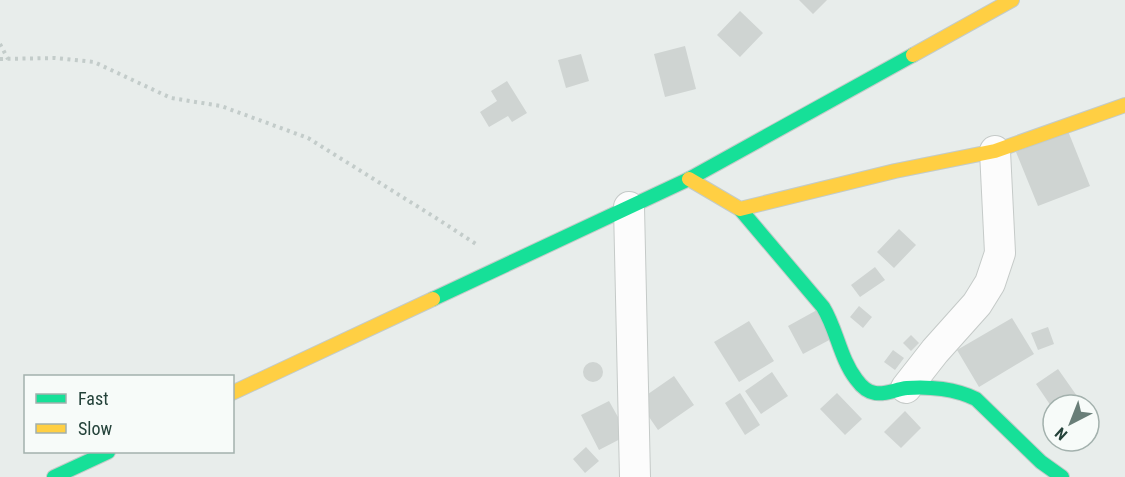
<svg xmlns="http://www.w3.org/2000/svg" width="1125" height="477" font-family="'Roboto Condensed',sans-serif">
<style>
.building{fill:#cfd4d2}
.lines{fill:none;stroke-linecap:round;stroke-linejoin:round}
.street-casing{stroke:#c5cac8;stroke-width:32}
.fast-casing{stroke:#c3cbc8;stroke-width:16}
.slow-casing{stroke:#c3cbc8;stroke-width:16}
.path{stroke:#c3ccca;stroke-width:4;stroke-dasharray:3 4.5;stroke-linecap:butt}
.street{stroke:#fcfcfc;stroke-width:30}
.fast{stroke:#16e098;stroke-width:14}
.slow{stroke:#ffcf43;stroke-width:14}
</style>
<rect width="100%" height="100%" fill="#e8edeb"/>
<path class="building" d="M 799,0 L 827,0 L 813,14 Z
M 740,11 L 763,33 L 740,57 L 717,35 Z
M 685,46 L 696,89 L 665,97 L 654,54 Z
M 581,54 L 589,81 L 566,88 L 558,60 Z
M 507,81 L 527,113 L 512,122 L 508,116 L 489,127 L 480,112 L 497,101 L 491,91 Z
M 1068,131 L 1090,186 L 1038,206 L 1016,152 Z
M 899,229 L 916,245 L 894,268 L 877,252 Z
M 875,267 L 885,280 L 860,297 L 851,285 Z
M 859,306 L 872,317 L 863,328 L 850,317 Z
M 817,310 L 833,338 L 803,354 L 788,326 Z
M 1012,318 L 1034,354 L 979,387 L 957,350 Z
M 749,321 L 774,361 L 739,382 L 714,342 Z
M 1048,327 L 1054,344 L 1038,350 L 1031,333 Z
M 911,335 L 919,343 L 911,351 L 903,343 Z
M 893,350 L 904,358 L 895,370 L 884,362 Z
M583 372a10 10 0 1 1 20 0a10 10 0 1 1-20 0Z
M 1058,369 L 1077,396 L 1065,405 L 1053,405 L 1053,409 L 1036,384 Z
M 772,372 L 788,396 L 761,414 L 745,391 Z
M 674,376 L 694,405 L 658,430 L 638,401 Z
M 740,393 L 760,425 L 745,435 L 725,403 Z
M 837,393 L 862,419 L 845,435 L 820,409 Z
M 609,401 L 628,435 L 599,450 L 581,415 Z
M 905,411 L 921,428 L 901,448 L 884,432 Z
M 586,447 L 599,461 L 585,473 L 573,459 Z"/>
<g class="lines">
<defs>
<path id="street" d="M 629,207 L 635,477
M 906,388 L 935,351 L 977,304 L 990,283 L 1000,253 L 995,151"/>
<path id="fast" d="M 740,209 L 823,307 C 837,330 840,358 856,379 C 861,386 867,392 875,393 C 886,395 896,389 907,388 C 929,386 956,389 976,399 L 1041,462 L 1062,477
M 433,299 L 689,179 L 913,55
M 54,477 L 108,452"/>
<path id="slow" d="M 913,55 L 1012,0
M 689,179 L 740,209 L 895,171 L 995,151 L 1125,105
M 232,393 L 433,299"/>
</defs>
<use href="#street" class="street-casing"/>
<use href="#fast" class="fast-casing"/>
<use href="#slow" class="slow-casing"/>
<path class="path" d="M 0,44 L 8,59
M 0,59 L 55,58 L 94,62 L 171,98 L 221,106 L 308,138 L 436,218 L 479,246"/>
<use href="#street" class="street"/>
<use href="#fast" class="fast"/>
<use href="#slow" class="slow"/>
</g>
<rect x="24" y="375" width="210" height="78" fill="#f7fbf9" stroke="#a3b1ad" stroke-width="1.5"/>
<rect x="36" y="394" width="30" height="9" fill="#16e098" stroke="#a3b1ad" stroke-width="1.5"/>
<text x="78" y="405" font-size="18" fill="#24423a">Fast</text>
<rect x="36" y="424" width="30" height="9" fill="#ffcf43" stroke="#a3b1ad" stroke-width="1.5"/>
<text x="78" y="435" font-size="18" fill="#24423a">Slow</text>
<g transform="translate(1071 423) rotate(222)"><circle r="28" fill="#f7fbf9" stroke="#a3b1ad" stroke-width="1.5"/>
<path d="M0-4.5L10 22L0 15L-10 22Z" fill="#697e78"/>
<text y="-9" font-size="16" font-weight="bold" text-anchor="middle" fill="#24423a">N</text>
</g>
</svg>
